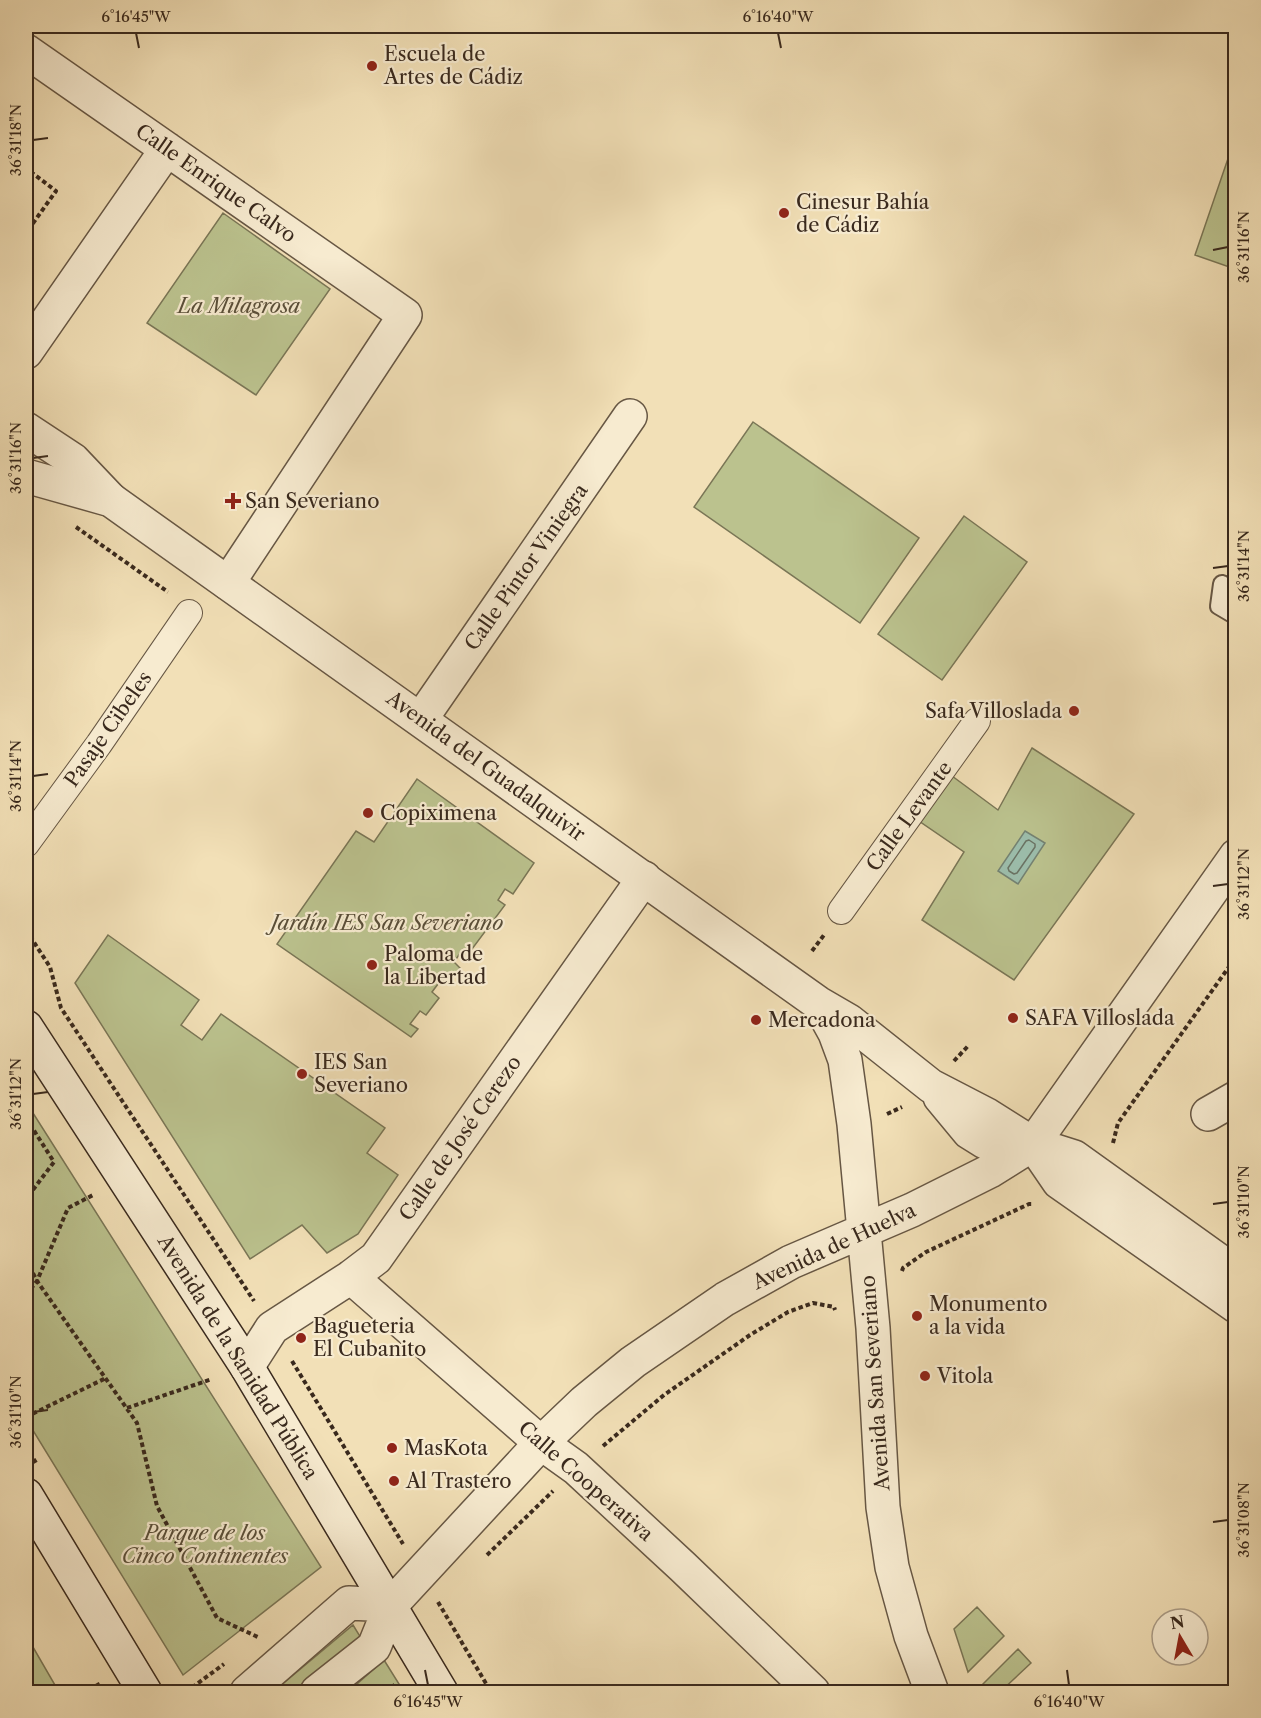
<svg xmlns="http://www.w3.org/2000/svg" width="1261" height="1718" font-family="'Libre Caslon Text',serif">
<style>
.green{fill:#bbc28e;stroke:#7a7656;stroke-width:1.5}
.water{fill:#9cbdab;stroke:#748272;stroke-width:1.5}
.lines{fill:none;stroke-linecap:round;stroke-linejoin:round}
.shore{stroke:#6a7364;stroke-width:1.5}
.service-casing{stroke:#675744;stroke-width:20}
.pedestrian-casing{stroke:#675744;stroke-width:28}
.minor-casing{stroke:#675744;stroke-width:36}
.tertiary-casing{stroke:#675744;stroke-width:36}
.secondary-casing{stroke:#39291d;stroke-width:36}
.path{stroke:#39291d;stroke-width:4;stroke-dasharray:4.5 3;stroke-linecap:butt}
.service{stroke:#f7ebd0;stroke-width:16}
.pedestrian{stroke:#f7ebd0;stroke-width:26}
.minor{stroke:#f7ebd0;stroke-width:33}
.tertiary{stroke:#f7ebd0;stroke-width:33}
.secondary{stroke:#f7ebd0;stroke-width:33}
.ticks{fill:none;stroke:#39291d;stroke-width:2}
.poi-dot{fill:#8f2418;stroke:#f7ebd0;stroke-width:2}
.labels{text-anchor:middle;dominant-baseline:central;stroke-width:4.5;stroke-linejoin:round;paint-order:stroke}
.poi-label{font-size:20px;fill:#39291d;stroke:#f7ebd0;text-anchor:start}
.street-label{font-size:20px;fill:#39291d;stroke:#f7ebd0}
.park-label{font-size:20px;font-style:italic;fill:#5a4f39;stroke:#f7ebd0}
.neatline{fill:none;stroke:#39291d;stroke-width:2}
.ticks-label{font-size:15px;text-anchor:middle;fill:#39291d}
</style>
<rect width="100%" height="100%" fill="#f2e0b7"/>
<filter id="stains"><feTurbulence type="fractalNoise" baseFrequency=".00333" numOctaves="4"/><feColorMatrix values="0 0 0 0 .2 0 0 0 0 .09 0 0 0 0 .02 0 0 0 .5 -.17"/></filter>
<radialGradient id="worn" r=".72"><stop offset=".6" stop-color="#630" stop-opacity="0"/><stop offset="1" stop-color="#630" stop-opacity=".3"/></radialGradient>
<path class="green" d="M 1234,141 L 1236,142 L 1235,269 L 1195,255 Z
M 223,213 L 330,289 L 256,395 L 147,323 Z
M 753,422 L 919,538 L 860,623 L 694,507 Z
M 964,516 L 1027,562 L 942,680 L 878,634 Z
M 1032,748 L 1134,814 L 1014,980 L 922,920 L 964,852 L 919,821 L 952,776 L 998,810 Z
M 417,779 L 534,863 L 513,894 L 505,889 L 498,900 L 505,905 L 469,953 L 463,949 L 454,962 L 460,968 L 448,984 L 441,980 L 432,992 L 439,998 L 426,1015 L 420,1011 L 410,1024 L 418,1029 L 411,1037 L 277,944 L 356,831 L 374,842 Z
M 108,935 L 199,1000 L 181,1025 L 202,1040 L 221,1014 L 385,1128 L 367,1153 L 398,1175 L 358,1234 L 327,1253 L 302,1225 L 250,1259 L 75,983 Z
M 26,1102 L 321,1567 L 183,1675 L 26,1419 Z
M 977,1607 L 1004,1636 L 968,1672 L 954,1629 Z
M 353,1625 L 361,1638 L 297,1692 L 273,1692 Z
M 26,1635 L 59,1692 L 26,1692 Z
M 1018,1649 L 1031,1663 L 1000,1692 L 975,1692 Z
M 384,1660 L 404,1692 L 348,1692 Z"/>
<path class="water" d="M 1025,831 L 1045,843 L 1018,884 L 998,871 Z"/>
<g class="lines">
<path class="shore" d="M 1029,840 L 1035,844 L 1035,847 L 1017,873 L 1014,874 L 1009,871 L 1008,868 L 1026,841 Z"/>
<defs>
<path id="service" d="M 1222,584 L 1219,606 L 1236,616"/>
<path id="pedestrian" d="M 26,844 L 99,744 L 189,613
M 841,911 L 977,721"/>
<path id="minor" d="M 26,51 L 405,315 L 228,583
M 26,352 L 167,149
M 26,429 L 73,460 L 111,500
M 421,719 L 630,416
M 1208,1114 L 1236,1098
M 351,1277 L 541,1443 L 576,1468 L 683,1567 L 813,1692
M 247,1367 L 272,1328 L 351,1277 L 376,1258 L 644,878"/>
<path id="tertiary" d="M 26,476 L 111,500 L 818,1003 L 849,1021 L 931,1086 L 987,1115 L 1033,1144 L 1074,1157 L 1236,1273
M 819,1004 L 835,1033 L 845,1060 L 854,1124 L 873,1328 L 883,1507 L 892,1567 L 911,1636 L 932,1692
M 940,1097 L 969,1132 L 985,1142 L 1031,1144
M 1033,1144 L 1059,1182 L 1236,1306
M 247,1692 L 349,1603 L 391,1605
M 317,1692 L 374,1647 L 391,1605 L 541,1443 L 584,1402 L 633,1362 L 725,1299 L 791,1262 L 912,1210 L 990,1171 L 1033,1144 L 1236,856"/>
<path id="secondary" d="M 26,1027 L 247,1367 L 441,1692
M 26,1495 L 145,1692"/>
</defs>
<use href="#service" class="service-casing"/>
<use href="#pedestrian" class="pedestrian-casing"/>
<use href="#minor" class="minor-casing"/>
<use href="#tertiary" class="tertiary-casing"/>
<use href="#secondary" class="secondary-casing"/>
<path class="path" d="M 26,172 L 27,169 L 56,191 L 26,233
M 76,527 L 168,592
M 26,930 L 50,967 L 61,1008 L 254,1301
M 812,951 L 824,935
M 954,1061 L 968,1046
M 887,1114 L 902,1107
M 26,1118 L 54,1162 L 26,1199
M 1113,1143 L 1118,1123 L 1236,957
M 26,1260 L 37,1281 L 137,1423 L 157,1506 L 217,1618 L 260,1638
M 902,1271 L 903,1268 L 926,1252 L 1029,1204 L 1033,1204
M 26,1295 L 37,1281 L 68,1208 L 95,1194
M 292,1361 L 403,1544
M 127,1408 L 212,1379
M 26,1417 L 106,1378
M 26,1446 L 36,1463
M 603,1446 L 664,1395 L 750,1335 L 788,1312 L 813,1303 L 834,1307 L 835,1310
M 487,1555 L 553,1491
M 438,1602 L 491,1692
M 97,1683 L 102,1692
M 186,1692 L 224,1664
M 385,1692 L 396,1684"/>
<use href="#service" class="service"/>
<use href="#pedestrian" class="pedestrian"/>
<use href="#minor" class="minor"/>
<use href="#tertiary" class="tertiary"/>
<use href="#secondary" class="secondary"/>
</g>
<path class="ticks" d="M 136,33 L 139,48M 778,33 L 781,48M 33,140 L 48,138M 1213,250 L 1228,247M 33,458 L 48,456M 1213,568 L 1228,566M 33,776 L 48,774M 1213,886 L 1228,884M 33,1094 L 48,1092M 1213,1204 L 1228,1202M 33,1412 L 48,1410M 1213,1522 L 1228,1520M 425,1670 L 428,1685M 1067,1670 L 1069,1685"/>
<g class="poi-dot">
<circle cx="372" cy="66" r="6"/>
<circle cx="784" cy="213" r="6"/>
<path d="M230 492h6v6h6v6h-6v6h-6v-6h-6v-6h6z"/>
<circle cx="1074" cy="711" r="6"/>
<circle cx="368" cy="813" r="6"/>
<circle cx="372" cy="965" r="6"/>
<circle cx="1013" cy="1018" r="6"/>
<circle cx="756" cy="1020" r="6"/>
<circle cx="302" cy="1074" r="6"/>
<circle cx="917" cy="1316" r="6"/>
<circle cx="301" cy="1338" r="6"/>
<circle cx="925" cy="1376" r="6"/>
<circle cx="392" cy="1448" r="6"/>
<circle cx="394" cy="1481" r="6"/>
</g>
<g class="labels">
<g class="poi-label">
<text x="384" y="54">Escuela de<tspan x="384" dy="23">Artes de Cádiz</tspan></text>
<text x="796" y="202">Cinesur Bahía<tspan x="796" dy="23">de Cádiz</tspan></text>
<text x="245" y="501">San Severiano</text>
<text x="1062" y="711" text-anchor="end">Safa Villoslada</text>
<text x="380" y="813">Copiximena</text>
<text x="384" y="954">Paloma de<tspan x="384" dy="23">la Libertad</tspan></text>
<text x="1025" y="1018">SAFA Villoslada</text>
<text x="768" y="1020">Mercadona</text>
<text x="314" y="1062">IES San<tspan x="314" dy="23">Severiano</tspan></text>
<text x="929" y="1304">Monumento<tspan x="929" dy="23">a la vida</tspan></text>
<text x="313" y="1326">Bagueteria<tspan x="313" dy="23">El Cubanito</tspan></text>
<text x="937" y="1376">Vitola</text>
<text x="404" y="1448">MasKota</text>
<text x="406" y="1481">Al Trastero</text>
</g>
<g class="street-label">
<text transform="translate(216 183) rotate(35)">Calle Enrique Calvo</text>
<text transform="translate(526 567) rotate(-55)">Calle Pintor Viniegra</text>
<text transform="translate(108 729) rotate(-55)">Pasaje Cibeles</text>
<text transform="translate(486 766) rotate(36)">Avenida del Guadalquivir</text>
<text transform="translate(909 816) rotate(-54)">Calle Levante</text>
<text transform="translate(460 1138) rotate(-55)">Calle de José Cerezo</text>
<text transform="translate(834 1246) rotate(-25)">Avenida de Huelva</text>
<text transform="translate(238 1357) rotate(58)">Avenida de la Sanidad Pública</text>
<text transform="translate(875 1383) rotate(-94)">Avenida San Severiano</text>
<text transform="translate(586 1481) rotate(41)">Calle Cooperativa</text>
</g>
<g class="park-label">
<text x="239" y="306">La Milagrosa</text>
<text x="387" y="923">Jardín IES San Severiano</text>
<text x="205" y="1533">Parque de los<tspan x="205" dy="23">Cinco Continentes</tspan></text>
</g>
</g>
<rect width="1261" height="1718" fill="none" stroke="#f2e0b7" stroke-width="66"/>
<g transform="translate(1180 1637) rotate(350)"><circle r="28" fill="#f7ebd0" stroke="#ab9d88" stroke-width="1.5"/>
<path d="M0-4.5L10 22L0 15L-10 22Z" fill="#8f2418"/>
<text y="-9" font-size="16" font-weight="bold" text-anchor="middle" fill="#39291d">N</text>
</g>
<rect x="33" y="33" width="1195" height="1652" class="neatline"/>
<g class="ticks-label">
<text x="136" y="22">6°16'45"W</text>
<text x="778" y="22">6°16'40"W</text>
<text transform="translate(16 140) rotate(-90)" y="5">36°31'18"N</text>
<text transform="translate(1244 247) rotate(-90)" y="5">36°31'16"N</text>
<text transform="translate(16 458) rotate(-90)" y="5">36°31'16"N</text>
<text transform="translate(1244 566) rotate(-90)" y="5">36°31'14"N</text>
<text transform="translate(16 776) rotate(-90)" y="5">36°31'14"N</text>
<text transform="translate(1244 884) rotate(-90)" y="5">36°31'12"N</text>
<text transform="translate(16 1094) rotate(-90)" y="5">36°31'12"N</text>
<text transform="translate(1244 1202) rotate(-90)" y="5">36°31'10"N</text>
<text transform="translate(16 1412) rotate(-90)" y="5">36°31'10"N</text>
<text transform="translate(1244 1520) rotate(-90)" y="5">36°31'08"N</text>
<text x="428" y="1707">6°16'45"W</text>
<text x="1069" y="1707">6°16'40"W</text>
</g>
<rect width="100%" height="100%" filter="url(#stains)"/>
<rect width="100%" height="100%" fill="url(#worn)"/>
</svg>
